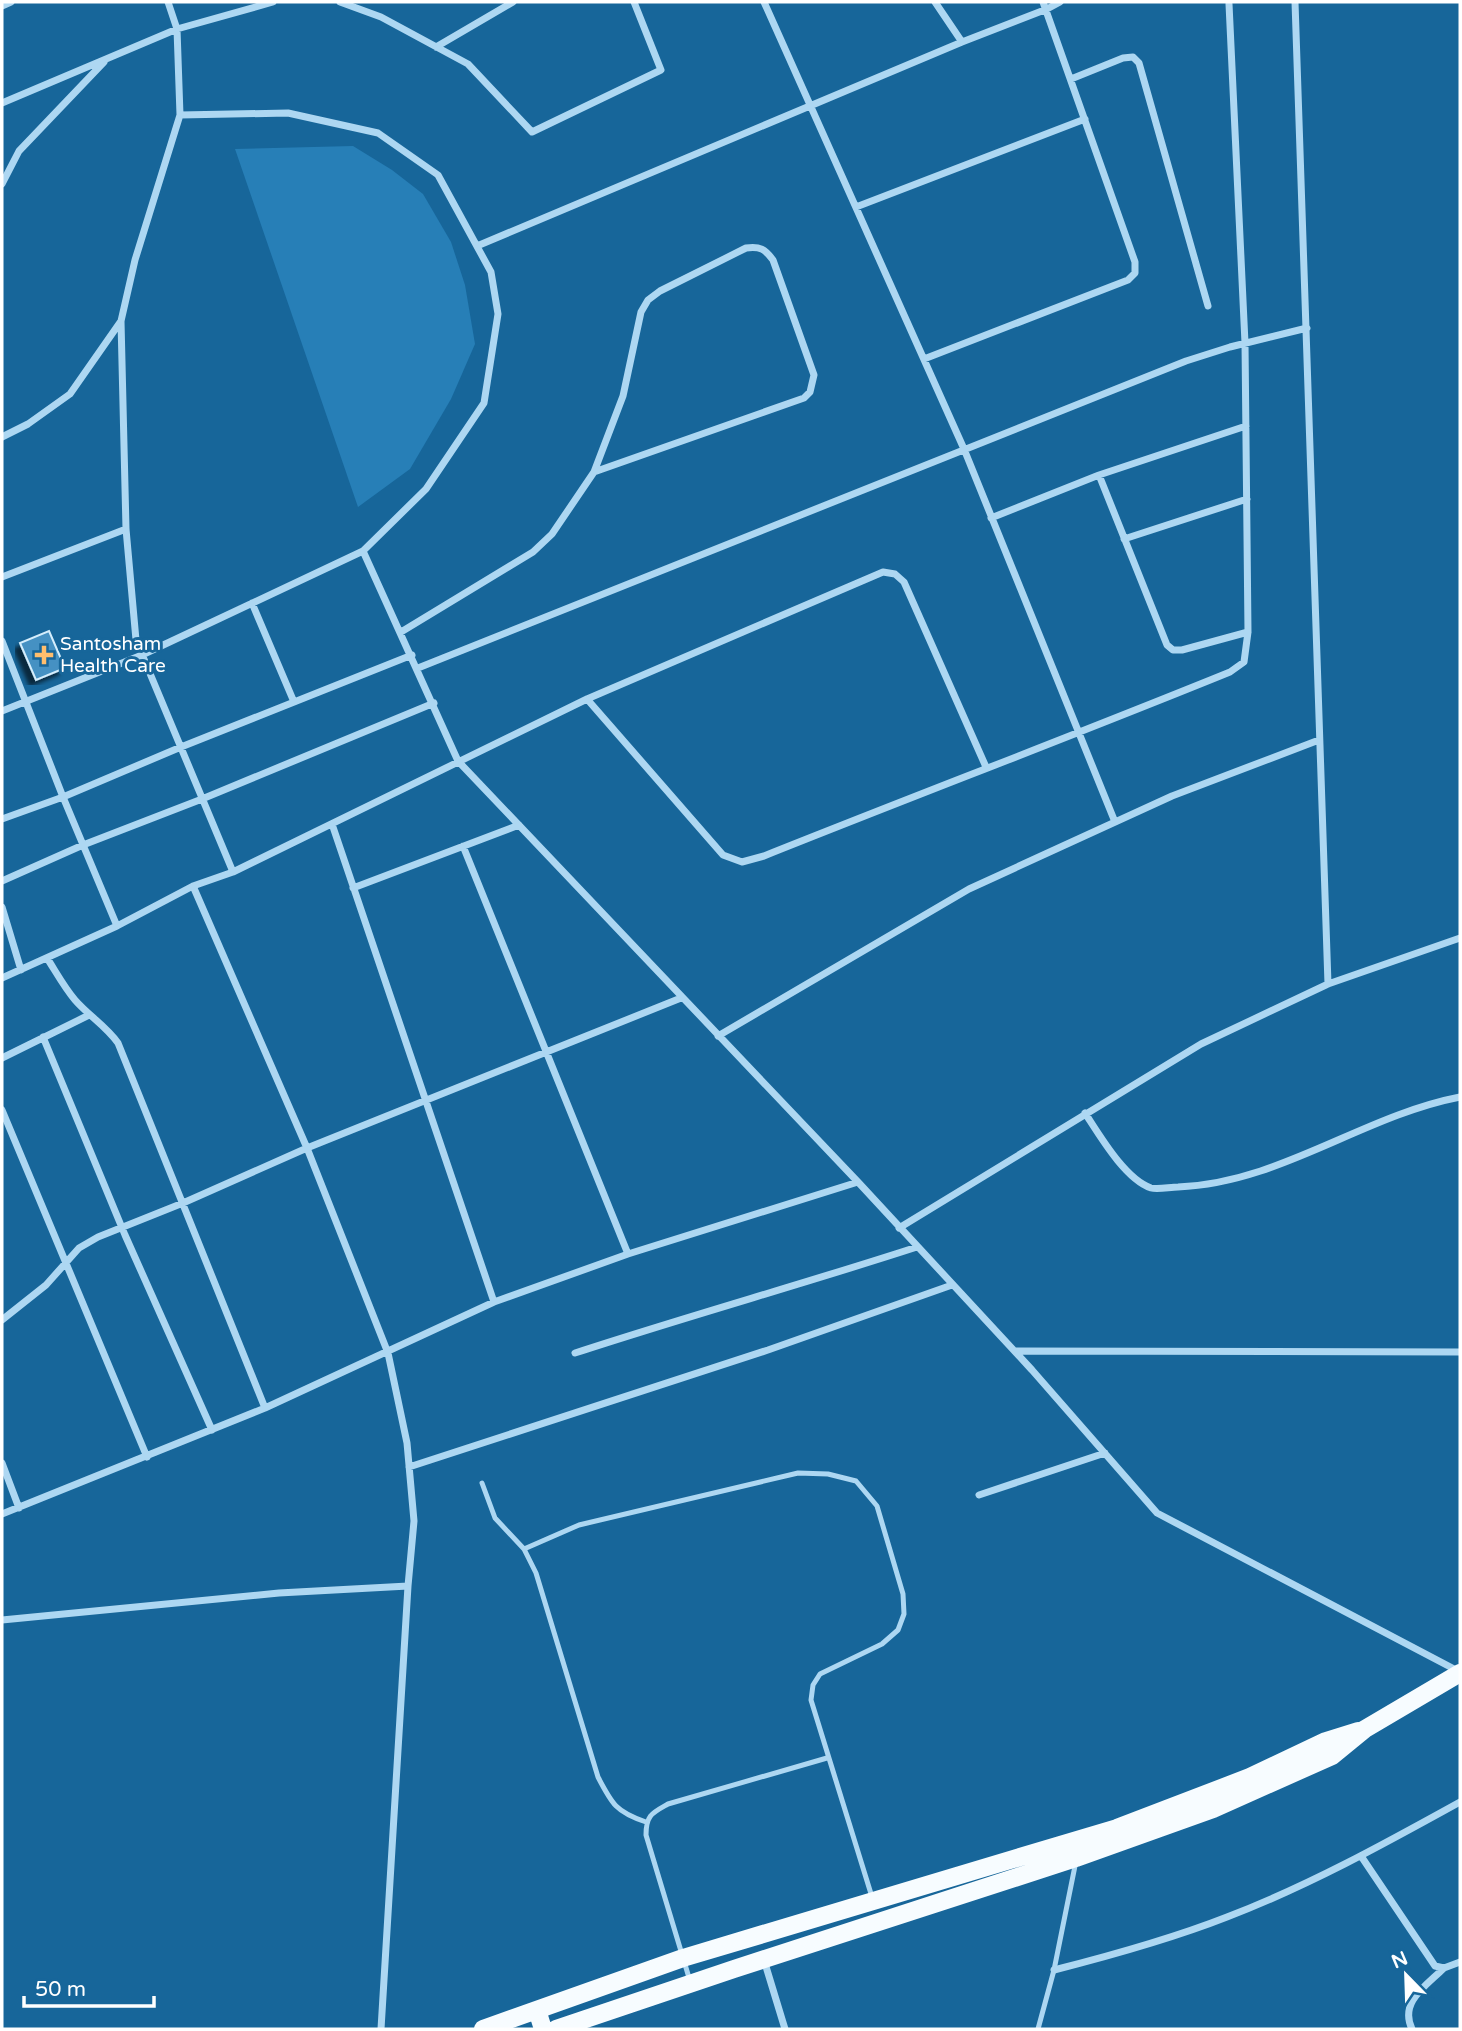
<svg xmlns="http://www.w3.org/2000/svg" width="1462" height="2031" font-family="'Varela Round',sans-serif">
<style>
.green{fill:#277fb7}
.building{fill:#4491c3;stroke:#d4edfc;stroke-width:2;filter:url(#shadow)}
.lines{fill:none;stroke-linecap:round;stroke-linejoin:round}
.service{stroke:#add7f2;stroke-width:5}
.minor{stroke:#add7f2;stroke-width:7}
.primary{stroke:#f7fcff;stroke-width:18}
.poi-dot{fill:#ffbe6d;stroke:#17669a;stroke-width:2.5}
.labels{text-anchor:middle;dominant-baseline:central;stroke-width:6;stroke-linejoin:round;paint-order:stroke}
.poi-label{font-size:19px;fill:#fff;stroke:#17669a;text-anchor:start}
</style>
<defs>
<filter id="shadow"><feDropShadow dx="-6" dy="6" stdDeviation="2" flood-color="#0009"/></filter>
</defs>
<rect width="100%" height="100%" fill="#17669a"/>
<path class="green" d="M 353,146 L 392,170 L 423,194 L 451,242 L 465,285 L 475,344 L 451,399 L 410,469 L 358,507 L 235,149 Z"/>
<path class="building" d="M 49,631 L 65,668 L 36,680 L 20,643 Z"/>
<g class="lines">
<path class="service" d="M 482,1483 L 495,1518 L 524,1549 L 536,1573 L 598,1777 C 612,1804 616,1812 646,1822
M 524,1549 L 579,1525 L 798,1473 L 828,1474 L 856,1481 L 877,1506 L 903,1594 L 904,1614 L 898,1630 L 882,1644 L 820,1674 L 813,1685 L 811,1700 L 872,1897
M 690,1981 L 646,1835 C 646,1815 652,1813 668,1804 L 827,1758
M 1038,2029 L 1054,1970 L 1076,1861"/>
<path class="minor" d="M 168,2 L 177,29 L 180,115 L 288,113 L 378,133 L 438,175 L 491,272 L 498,314 L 484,403 L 426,489 L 363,551 L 458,761 L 858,1182 L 1032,1370 L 1157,1513 L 1458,1671
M 340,2 L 381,17 L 468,64 L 532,132 L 661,70 L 634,2
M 764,2 L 964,449 L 1115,822
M 1295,2 L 1328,984
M 2,6 L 11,2
M 962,42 L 1047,9 L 1060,2
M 436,47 L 513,2
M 1071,79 L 1123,58 L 1133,57 L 1139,63 L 1208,306
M 2,103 L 177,29 L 273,2
M 180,115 L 135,260 L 121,321 L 126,529 L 136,640 L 233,872
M 2,184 L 19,151 L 104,62
M 856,207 L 1085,119
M 477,246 L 962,42 L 935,2
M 924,359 L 1128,280 L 1135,273 L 1135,262 L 1043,2
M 2,437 L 28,424 L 70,394 L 121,321
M 1099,475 L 1167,645 L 1173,650 L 1182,650 L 1248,632
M 991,518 L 1099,475 L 1246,426
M 1124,539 L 1247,499
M 2,577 L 126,529
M 252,603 L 294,702
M 401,632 L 533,552 L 552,534 L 594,472 L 623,396 L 641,312 L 648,300 L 660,291 L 746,248 C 760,246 765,249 773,260 L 814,375 L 810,392 L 804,398 L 594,472
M 2,641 L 63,797 L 117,926
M 418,668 L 1186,361 L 1230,347 L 1307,328
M 587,699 L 723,855 L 742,862 L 764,856 C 919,794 1075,735 1230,672 L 1244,662 L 1248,632 L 1245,343 L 1229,4
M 2,711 L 142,655 L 363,551
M 2,819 L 63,797 L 181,747 L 412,655
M 332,824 L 494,1302
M 463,846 L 628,1254
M 2,881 L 83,845 L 202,799 L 434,703
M 193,886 L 307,1148 L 388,1353 L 407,1443 L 414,1521 L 408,1586 L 381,2029
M 353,888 L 519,825
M 2,907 L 21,970
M 47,958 C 56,972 64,987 75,1000 C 89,1016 106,1026 118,1043 L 265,1408
M 2,978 L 117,926 L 193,886 L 233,872 L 587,699 L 883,572 L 895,574 L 904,582 L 986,767
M 718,1036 L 969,889 L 1172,796 L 1319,740
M 43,1037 L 125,1235 L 212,1430
M 2,1058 L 89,1015
M 2,1110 L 147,1457
M 1085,1113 C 1100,1136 1125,1179 1151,1188 C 1158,1190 1170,1187 1178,1187 C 1280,1183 1362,1116 1460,1097
M 899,1228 L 1201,1044 L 1328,984 L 1460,938
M 2,1320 L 46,1285 L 79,1248 L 98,1237 L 183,1203 L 307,1148 L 681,998
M 1015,1351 L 1460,1352
M 575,1353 C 688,1316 803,1284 917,1247
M 2,1463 L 19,1508
M 409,1467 L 768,1350 L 952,1285
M 979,1495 L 1105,1453
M 2,1514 L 265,1408 L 494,1302 L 628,1254 L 858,1182
M 2,1620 L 279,1593 L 408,1586
M 1361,1856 L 1435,1966 L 1444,1968 L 1460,1962
M 764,1960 L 785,2029
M 1054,1970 C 1113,1955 1171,1939 1227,1917 C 1308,1886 1384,1844 1460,1802
M 1412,2029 C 1399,2002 1426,1986 1444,1968"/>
<path class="primary" d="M 537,2010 L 543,2029
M 483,2029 L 683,1958 L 1117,1828 L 1250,1777 L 1326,1741 L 1358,1731
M 556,2029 L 734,1969 L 1076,1858 L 1213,1809 L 1332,1756 L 1365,1729 L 1460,1673"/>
</g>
<path class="poi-dot" d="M40.5 644.5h7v7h7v7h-7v7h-7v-7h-7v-7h7z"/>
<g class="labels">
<g class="poi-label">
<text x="60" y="644">Santosham<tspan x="60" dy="22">Health Care</tspan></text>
</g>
</g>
<rect width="1462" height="2031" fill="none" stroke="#ffffff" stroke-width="7"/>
<g transform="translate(1406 1975) rotate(337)" stroke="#17669a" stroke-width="5" paint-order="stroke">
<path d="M0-5L12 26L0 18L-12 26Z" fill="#ffffff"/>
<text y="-10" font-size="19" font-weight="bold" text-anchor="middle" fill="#ffffff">N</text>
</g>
<path d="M24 1996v10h130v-10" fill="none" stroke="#ffffff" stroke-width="3.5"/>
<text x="35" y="1996" font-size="21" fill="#ffffff" stroke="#17669a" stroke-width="5" paint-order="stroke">50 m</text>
</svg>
